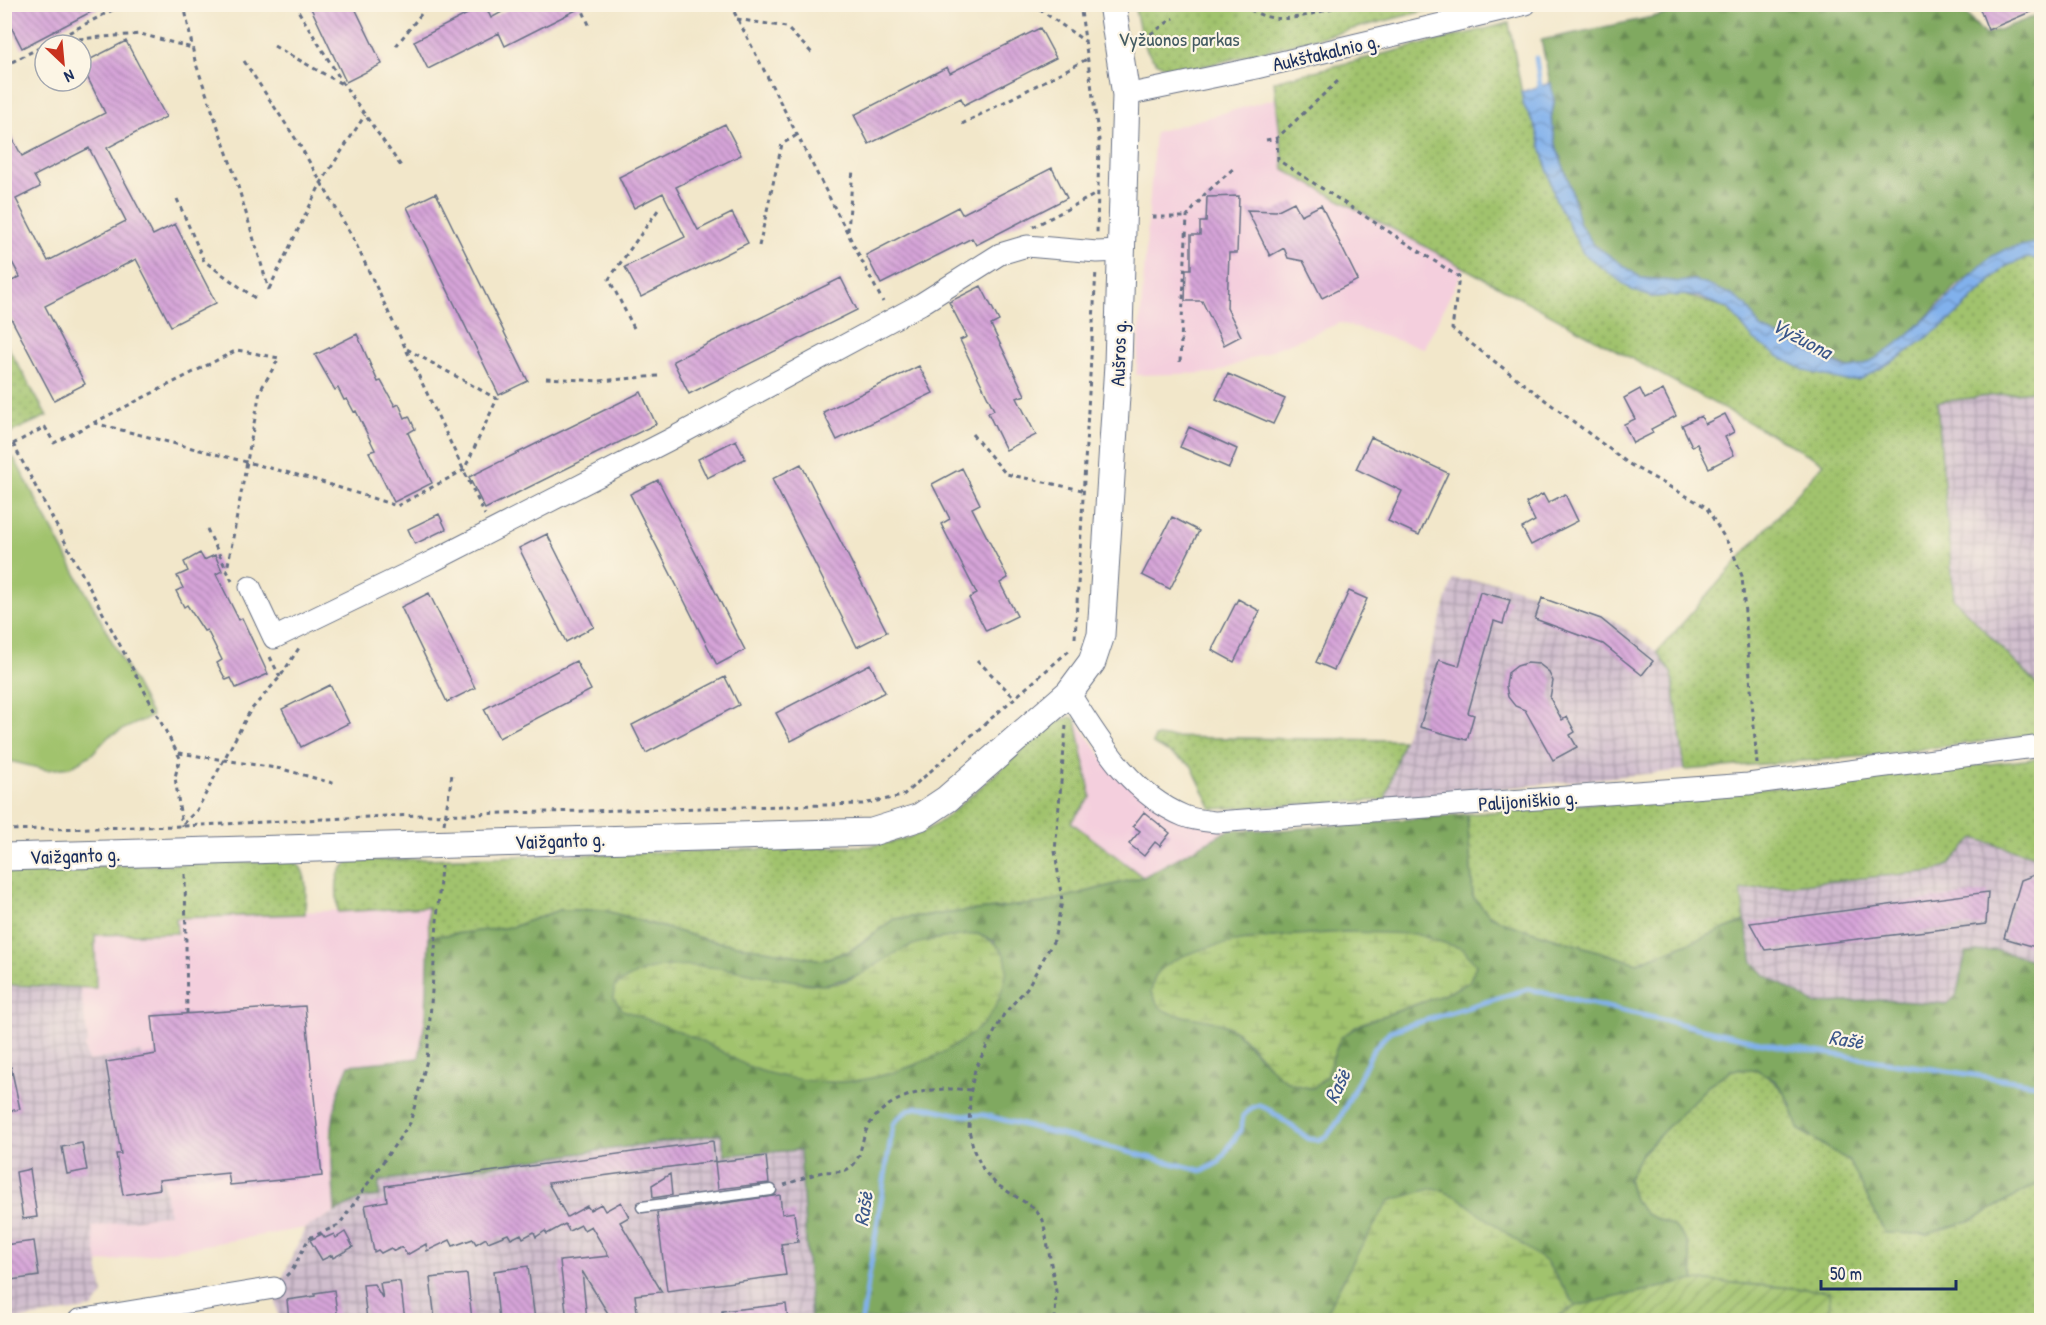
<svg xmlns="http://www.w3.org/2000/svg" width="2046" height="1325" font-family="'Patrick Hand',sans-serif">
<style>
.built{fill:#f4cfdd}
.industrial{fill:url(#industrial-grid)}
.grass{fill:url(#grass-dots);stroke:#5e7966;stroke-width:1.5}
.forest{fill:url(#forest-firs);stroke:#4e6c5f;stroke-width:1.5;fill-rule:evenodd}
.wetland{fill:url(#wetland-marsh);stroke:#5e7966;stroke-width:1.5}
.garden{fill:url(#garden-furrows);stroke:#5e7966;stroke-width:1.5}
.pitch{fill:#a1c36d;stroke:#5e7966;stroke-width:1.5}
.water{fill:url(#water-waves);stroke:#4e70a5;stroke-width:1.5}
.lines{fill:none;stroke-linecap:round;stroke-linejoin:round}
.stream{stroke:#81b1ec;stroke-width:5}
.building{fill:url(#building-back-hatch);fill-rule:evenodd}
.service-casing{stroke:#666f84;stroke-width:13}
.minor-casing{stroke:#666f84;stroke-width:23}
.tertiary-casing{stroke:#666f84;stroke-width:29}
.path{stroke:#666f84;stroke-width:3;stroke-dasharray:4.5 4.5;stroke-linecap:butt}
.service{stroke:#fff;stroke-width:10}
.minor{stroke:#fff;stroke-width:21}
.tertiary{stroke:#fff;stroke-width:27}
.labels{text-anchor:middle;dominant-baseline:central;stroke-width:4.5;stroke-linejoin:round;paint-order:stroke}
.park-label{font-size:20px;fill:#435b62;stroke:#fcf5e5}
.street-label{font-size:20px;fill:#1b2f5e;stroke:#fcf5e5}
.water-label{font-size:21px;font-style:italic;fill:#3a5689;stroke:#fcf5e5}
</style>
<defs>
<pattern id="industrial-grid" width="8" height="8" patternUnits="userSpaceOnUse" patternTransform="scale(1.5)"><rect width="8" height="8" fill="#d0bdcd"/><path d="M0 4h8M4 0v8" fill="none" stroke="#a89aaa"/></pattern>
<pattern id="grass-dots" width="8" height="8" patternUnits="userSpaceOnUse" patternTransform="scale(1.5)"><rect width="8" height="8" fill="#a1c36d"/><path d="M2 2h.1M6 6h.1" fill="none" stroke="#829f5d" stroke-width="1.8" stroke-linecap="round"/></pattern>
<pattern id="forest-firs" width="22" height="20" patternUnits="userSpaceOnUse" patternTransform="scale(1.5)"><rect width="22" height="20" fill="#80a960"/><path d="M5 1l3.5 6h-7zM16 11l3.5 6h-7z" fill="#688a52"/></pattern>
<pattern id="wetland-marsh" width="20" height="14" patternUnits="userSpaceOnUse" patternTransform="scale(1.5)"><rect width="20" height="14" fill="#a1c36d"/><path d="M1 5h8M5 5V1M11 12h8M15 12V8" fill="none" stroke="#829f5d"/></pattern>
<pattern id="garden-furrows" width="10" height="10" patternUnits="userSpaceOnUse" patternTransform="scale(1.5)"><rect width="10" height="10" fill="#a1c36d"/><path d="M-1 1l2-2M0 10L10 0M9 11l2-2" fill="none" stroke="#829f5d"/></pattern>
<pattern id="water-waves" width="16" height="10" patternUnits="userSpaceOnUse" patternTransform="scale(1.5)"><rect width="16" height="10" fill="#81b1ec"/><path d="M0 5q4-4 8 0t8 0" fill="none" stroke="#6990c2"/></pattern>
<pattern id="building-back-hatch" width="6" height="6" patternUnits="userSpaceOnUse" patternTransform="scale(1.5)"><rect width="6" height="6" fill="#d6a4d8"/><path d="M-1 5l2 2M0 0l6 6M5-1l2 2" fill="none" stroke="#ad86b2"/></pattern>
</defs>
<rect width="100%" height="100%" fill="#fcf5e5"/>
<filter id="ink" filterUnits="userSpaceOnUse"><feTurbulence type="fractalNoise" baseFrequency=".0167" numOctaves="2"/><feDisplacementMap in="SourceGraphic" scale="12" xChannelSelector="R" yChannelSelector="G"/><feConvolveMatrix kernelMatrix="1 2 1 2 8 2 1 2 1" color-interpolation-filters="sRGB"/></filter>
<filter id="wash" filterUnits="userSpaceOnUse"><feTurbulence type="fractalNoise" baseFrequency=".008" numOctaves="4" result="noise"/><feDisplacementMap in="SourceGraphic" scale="24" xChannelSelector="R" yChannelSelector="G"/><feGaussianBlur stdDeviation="1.35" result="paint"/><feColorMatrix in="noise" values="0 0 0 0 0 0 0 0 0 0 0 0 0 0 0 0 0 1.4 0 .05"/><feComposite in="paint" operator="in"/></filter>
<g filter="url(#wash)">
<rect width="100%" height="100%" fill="#f2e7ca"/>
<path class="built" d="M 1277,98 L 1284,170 L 1465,266 L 1424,348 L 1340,323 L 1215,373 L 1136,375 L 1155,132 Z
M 1076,720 L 1116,776 L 1229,830 L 1143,877 L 1071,822 L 1091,797 Z
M 429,906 L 426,1014 L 419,1058 L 392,1059 L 349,1066 L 330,1133 L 335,1212 L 305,1228 L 98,1263 L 91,1227 L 168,1214 L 141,1052 L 88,1061 L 84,1046 L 88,1042 L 80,987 L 96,988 L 95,935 L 176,933 L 176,918 Z"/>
<path class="industrial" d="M 2041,390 L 2041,689 L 1954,599 L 1937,401 Z
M 1453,579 L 1497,582 L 1610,618 L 1657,652 L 1672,674 L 1685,770 L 1385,800 Z
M 1974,838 L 2041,858 L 2041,962 L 1995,950 L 1947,1004 L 1880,1000 L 1815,1004 L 1765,975 L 1753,962 L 1740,890 L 1935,871 L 1947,866 Z
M 5,985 L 80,987 L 88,1042 L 84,1047 L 88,1061 L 141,1052 L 169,1214 L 92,1227 L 103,1294 L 93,1308 L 15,1320 L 5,1320 Z
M 721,1133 L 726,1155 L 800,1149 L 811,1320 L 279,1320 L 275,1294 L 305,1228 L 363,1198 L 378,1196 L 378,1181 Z"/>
<path class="grass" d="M 1134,5 L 1134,4 L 1448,5 L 1181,72 C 1143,66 1142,38 1134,5 Z
M 1509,23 L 1524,105 L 1536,127 L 1555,198 L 1583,253 L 1651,297 L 1684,295 L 1729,309 L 1753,339 L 1861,379 L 1900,357 L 1953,318 L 2006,266 L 2027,258 L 2041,259 L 2041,390 L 1937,402 L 1954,599 L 2041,689 L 2041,734 L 1869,756 L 1685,770 L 1672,674 L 1657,652 L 1824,463 L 1284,170 L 1274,81 Z
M 4,340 L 47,416 L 5,435 L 4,435 Z
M 1071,717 L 1076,720 L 1091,797 L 1071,822 L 1143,877 L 1043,903 L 894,919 L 849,951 L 821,960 L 708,940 L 603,910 L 559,910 L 512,927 L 429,937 L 428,907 L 338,912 C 337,894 331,868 353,861 L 869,846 C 898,842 919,837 944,819 L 1055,722 Z
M 1154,737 L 1403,740 L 1385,800 L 1212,809 L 1191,765 L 1153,744 Z
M 2041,758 L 2041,858 L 1974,838 L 1947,866 L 1935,871 L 1741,890 L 1745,921 L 1637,963 L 1511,925 L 1490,916 L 1473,897 L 1467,814 L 1805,785 Z
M 293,861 C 311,871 305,895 305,914 L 176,918 L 177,933 L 95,935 L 96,988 L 5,985 L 4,869 Z
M 1756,1069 C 1784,1085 1789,1099 1798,1129 L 1850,1162 L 1885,1233 L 1927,1234 L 1972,1220 L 2041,1182 L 2041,1320 L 1844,1320 L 1830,1310 L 1829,1291 L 1695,1280 L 1687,1242 L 1675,1227 L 1646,1214 L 1634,1200 L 1628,1179 L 1641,1154 L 1711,1083 L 1731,1070 Z"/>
<path class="forest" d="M 1710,5 L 1922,5 L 1963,10 L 1985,35 L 2041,14 L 2041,242 L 2036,242 C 2014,253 1985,263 1966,278 C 1929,307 1900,359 1851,369 L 1760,328 L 1747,306 L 1694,280 L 1680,282 L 1641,278 L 1593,244 L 1579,224 L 1570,185 L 1557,149 L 1551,119 L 1554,102 L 1541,40 Z
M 1467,814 L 1473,897 L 1490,916 L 1511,925 L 1637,963 L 1745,921 L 1753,962 L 1765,975 L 1815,1004 L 1880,1000 L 1947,1004 L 1956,996 L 1966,953 L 1995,950 L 2041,962 L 2041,1182 L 1972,1220 L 1927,1234 L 1885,1233 L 1850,1162 L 1798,1129 L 1790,1102 L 1776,1081 L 1756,1069 L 1731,1070 L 1711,1083 L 1641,1154 L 1628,1179 L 1634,1200 L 1646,1214 L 1675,1227 L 1687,1242 L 1695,1280 L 1576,1306 L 1547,1263 L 1361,1247 L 1322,1320 L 1172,1320 L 1169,1318 L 1093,1316 L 1086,1320 L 811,1320 L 800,1150 L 725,1155 L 721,1134 L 379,1181 L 379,1196 L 363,1198 L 335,1212 C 332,1157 324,1117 349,1065 L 419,1058 L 426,1014 L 429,937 L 512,927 L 559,910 L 603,910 L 708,940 L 822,960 L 850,951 L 894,919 L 1043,903 L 1143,877 L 1229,830 L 1280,830 ZM 1347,932 L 1476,965 L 1469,982 L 1445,994 L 1361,1024 L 1340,1038 L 1326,1077 L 1313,1088 C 1274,1086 1260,1051 1232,1029 C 1223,1023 1211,1020 1201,1017 L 1176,961 C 1229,936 1289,936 1347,932 ZM 977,934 L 995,941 L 917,1065 L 873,1076 L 830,1082 L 749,1066 L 708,1044 L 689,966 L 822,985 L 867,973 L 906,948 L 937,939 Z"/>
<path class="wetland" d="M 1347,932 L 1415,934 L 1463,949 L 1476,965 L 1469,982 L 1445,994 L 1360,1024 L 1340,1038 L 1326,1077 L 1313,1088 C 1269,1086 1262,1046 1229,1027 C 1209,1016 1174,1019 1161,1008 C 1157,1005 1154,997 1151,993 C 1152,988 1153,979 1156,975 C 1185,937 1301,935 1347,932 Z
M 977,934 C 995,941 1010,952 1006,974 C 1003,992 994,1014 981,1026 C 947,1058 875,1084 829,1082 C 803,1081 771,1076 748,1066 C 734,1060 721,1050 708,1044 C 680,1031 651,1021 623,1010 L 614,999 L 614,988 C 660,947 737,973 791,980 C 801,982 813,985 823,985 C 862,982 874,962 906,948 C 928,938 954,937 977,934 Z
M 1434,1188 L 1457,1197 L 1547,1263 L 1576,1306 L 1551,1320 L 1322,1320 L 1361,1247 L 1389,1201 Z"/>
<path class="garden" d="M 1695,1280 L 1829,1291 L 1830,1310 L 1844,1320 L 1551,1320 L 1576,1306 Z
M 1158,1315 L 1172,1320 L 1086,1320 L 1093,1316 Z"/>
<path class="pitch" d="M 14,458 L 152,716 L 109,736 L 91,755 L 70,767 L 47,770 L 5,760 L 4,463 Z"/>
<path class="water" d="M 1551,83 L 1554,102 L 1551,119 L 1557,149 L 1570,185 L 1579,223 L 1593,244 L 1641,278 L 1680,282 L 1694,280 L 1730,294 L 1747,306 L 1760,328 L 1845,368 C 1881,374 1962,281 1991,257 L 2006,249 L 2041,242 L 2041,259 L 2027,258 L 2006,266 L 1953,318 L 1900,357 L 1861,379 L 1847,381 L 1806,371 L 1778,356 L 1753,339 L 1729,309 L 1699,297 L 1684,295 L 1651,297 L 1632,290 L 1583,253 L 1555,198 L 1536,127 L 1524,106 L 1521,92 Z"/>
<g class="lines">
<path class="stream" d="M 1536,58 L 1541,92
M 862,1320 L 893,1125 C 913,1097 929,1109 956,1114 C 965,1116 975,1115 984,1115 L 1203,1171 L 1219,1162 L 1241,1129 L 1243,1116 L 1251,1108 L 1259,1105 L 1268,1109 L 1309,1139 L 1318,1140 L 1327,1136 L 1339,1120 L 1373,1050 L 1390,1031 L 1528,989 L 1777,1046 L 2042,1085"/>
</g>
<g id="blocks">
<path class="building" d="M 4,4 L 106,4 L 22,48 L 4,13 Z
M 309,4 L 353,4 L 382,64 L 346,82 Z
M 517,4 L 588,4 L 505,46 L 499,33 L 428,69 L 414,41 L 485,5 L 491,18 Z
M 1978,4 L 2042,4 L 2042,7 L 1988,30 Z
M 1040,28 L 1056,58 L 964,105 L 961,98 L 869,144 L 854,115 L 947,67 L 950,73 Z
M 126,41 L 166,117 L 107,148 L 153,235 L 175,224 L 216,303 L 171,326 L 136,259 L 45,306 L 85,384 L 54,400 L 4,305 L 4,285 L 20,277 L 4,247 L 4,123 L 22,156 L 105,113 L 81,64 ZM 89,148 L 126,221 L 48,261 L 16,199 L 40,187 L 34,176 Z
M 725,124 L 741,155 L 676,187 L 698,230 L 732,213 L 748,243 L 641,297 L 625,267 L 685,237 L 663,193 L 634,208 L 619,177 Z
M 1052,168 L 1067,198 L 976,245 L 972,238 L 881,284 L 866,255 L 958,207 L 962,214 Z
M 436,193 L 528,381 L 499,395 L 407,207 Z
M 1239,196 L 1237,253 L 1229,253 L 1227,308 L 1241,336 L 1224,345 L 1202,301 L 1185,301 L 1186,269 L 1191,269 L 1191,235 L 1200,235 L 1200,222 L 1206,222 L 1207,197 Z
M 1294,202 L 1301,215 L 1321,205 L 1358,280 L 1322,298 L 1303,261 L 1288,258 L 1284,248 L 1270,256 L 1247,210 L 1276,211 Z
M 841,278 L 857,310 L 689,394 L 673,361 Z
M 981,286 L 999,321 L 991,325 L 1025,395 L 1017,398 L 1036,435 L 1006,450 L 988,413 L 994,410 L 960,340 L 967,337 L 949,302 Z
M 357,334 L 378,382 L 381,381 L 395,406 L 399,404 L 405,418 L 409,416 L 415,429 L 408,433 L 432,483 L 394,502 L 369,452 L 375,450 L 356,411 L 354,412 L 347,399 L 344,400 L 338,388 L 335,390 L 315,355 Z
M 919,366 L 933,393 L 837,440 L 823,412 Z
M 1228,374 L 1285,399 L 1273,424 L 1216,399 Z
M 1640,389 L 1645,399 L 1663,390 L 1676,416 L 1651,429 L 1653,433 L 1633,443 L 1624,424 L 1635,419 L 1624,398 Z
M 641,392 L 656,424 L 485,509 L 469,477 Z
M 1725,414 L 1734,432 L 1725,437 L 1734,455 L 1709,468 L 1697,444 L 1692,446 L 1682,425 L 1701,416 L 1705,424 Z
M 1189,427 L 1237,449 L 1229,468 L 1180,447 Z
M 1371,437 L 1448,473 L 1419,535 L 1388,521 L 1402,491 L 1356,469 Z
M 736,440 L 745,459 L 707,478 L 698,459 Z
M 801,464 L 887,632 L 857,647 L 772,479 Z
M 962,468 L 980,504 L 972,508 L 1008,578 L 1000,583 L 1017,616 L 986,631 L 969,598 L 977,594 L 941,524 L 950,519 L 932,484 Z
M 658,480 L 745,650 L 717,665 L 630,494 Z
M 1543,494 L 1548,503 L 1565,494 L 1578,521 L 1531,545 L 1522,528 L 1535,521 L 1526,503 Z
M 439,514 L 446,529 L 415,544 L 408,529 Z
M 1172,517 L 1199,531 L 1170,589 L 1142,575 Z
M 547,534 L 594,627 L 566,642 L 519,548 Z
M 200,553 L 204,560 L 215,555 L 222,571 L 216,574 L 239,620 L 242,618 L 268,674 L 236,688 L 231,678 L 226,680 L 217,663 L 222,660 L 207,630 L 204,631 L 187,605 L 184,607 L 176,591 L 183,588 L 177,576 L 188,571 L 184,562 Z
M 1349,591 L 1367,599 L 1334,670 L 1316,662 Z
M 1480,592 L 1510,600 L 1503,624 L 1494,621 L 1468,713 L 1474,715 L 1467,740 L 1420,727 L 1439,660 L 1459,666 Z
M 429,593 L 475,688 L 447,702 L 401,607 Z
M 1542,598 L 1601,619 L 1653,661 L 1642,675 L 1603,644 L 1535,619 Z
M 1238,599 L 1260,611 L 1234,662 L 1212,650 Z
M 576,661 L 591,690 L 499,738 L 484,709 Z
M 1527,663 L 1539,664 L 1548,671 L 1553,681 L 1550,698 L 1562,720 L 1567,717 L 1575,732 L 1570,735 L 1577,747 L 1553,760 L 1525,710 L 1515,706 L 1508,697 L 1506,686 L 1508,673 L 1517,666 Z
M 870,664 L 885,692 L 791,741 L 776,713 Z
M 725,677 L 739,705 L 646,753 L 632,725 Z
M 330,685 L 349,723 L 301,747 L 282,709 Z
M 1144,812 L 1170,833 L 1160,846 L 1155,842 L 1144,856 L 1129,844 L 1140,831 L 1133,826 Z
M 2042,872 L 2042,949 L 2004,938 L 2021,880 Z
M 1988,892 L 1986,924 L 1765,950 L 1750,923 Z
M 305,1006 L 322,1176 L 230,1185 L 228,1173 L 159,1180 L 160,1189 L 123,1195 L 116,1154 L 121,1154 L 106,1062 L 156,1054 L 152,1016 Z
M 11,1067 L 20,1109 L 4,1112 L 4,1068 Z
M 713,1141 L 715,1161 L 548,1183 L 567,1217 L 587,1206 L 590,1210 L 601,1204 L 605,1211 L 621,1202 L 629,1217 L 620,1222 L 662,1292 L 635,1295 L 638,1320 L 612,1320 L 582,1271 L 587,1320 L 567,1320 L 560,1261 L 609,1256 L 591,1226 L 584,1230 L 581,1225 L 569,1231 L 565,1224 L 547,1234 L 545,1231 L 536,1237 L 534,1232 L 523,1238 L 521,1234 L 511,1239 L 508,1234 L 488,1242 L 486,1238 L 476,1244 L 473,1239 L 453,1246 L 450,1240 L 427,1251 L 426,1244 L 407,1255 L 402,1247 L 394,1251 L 391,1248 L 381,1253 L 378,1250 L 374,1252 L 365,1205 L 387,1201 L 385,1186 Z
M 82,1143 L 87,1170 L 67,1174 L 62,1147 Z
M 766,1156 L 769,1183 L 718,1189 L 715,1162 Z
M 30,1169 L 37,1217 L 23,1219 L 16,1172 Z
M 670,1174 L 672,1195 L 653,1198 L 652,1185 Z
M 780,1195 L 782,1214 L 794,1212 L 798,1242 L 781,1244 L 786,1275 L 667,1291 L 657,1213 Z
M 345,1232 L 353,1247 L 333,1258 L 332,1255 L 322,1260 L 310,1240 L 322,1234 L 325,1238 L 334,1234 L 336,1238 Z
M 34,1241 L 39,1276 L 4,1281 L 4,1245 Z
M 528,1266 L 535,1320 L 499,1320 L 494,1271 Z
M 467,1274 L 472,1320 L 435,1320 L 430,1278 Z
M 396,1281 L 400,1282 L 405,1320 L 367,1320 L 363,1285 L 374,1284 L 383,1299 L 380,1283 Z
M 334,1290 L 338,1320 L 289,1320 L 287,1300 L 315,1296 L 315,1293 Z
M 786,1304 L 788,1320 L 722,1320 L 722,1311 Z"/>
</g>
</g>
<g filter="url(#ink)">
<use href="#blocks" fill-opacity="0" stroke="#666f84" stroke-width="1.5"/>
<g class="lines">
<defs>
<path id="service" d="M 642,1207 L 771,1190"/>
<path id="minor" d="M 1126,95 L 1256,68 L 1526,4
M 250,587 L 274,638 L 433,561 L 669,440 L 921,304 L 1000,254 L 1027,246 L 1097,252 L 1121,251
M 1069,693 C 1100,741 1129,793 1184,816 C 1194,820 1206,821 1216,822 L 1748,784 L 2042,746
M 79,1320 L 274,1288"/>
<path id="tertiary" d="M 4,857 L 872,832 L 920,817 L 947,799 L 1069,693 L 1092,662 L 1101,635 L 1118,364 L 1126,95 L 1112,4"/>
</defs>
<use href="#service" class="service-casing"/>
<use href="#minor" class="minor-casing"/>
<use href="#tertiary" class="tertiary-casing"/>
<path class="path" d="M 184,4 L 195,61 L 234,173 L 269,290
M 294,4 L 344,85 L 403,169
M 580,4 L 590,27
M 730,4 L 883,302
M 919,4 L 920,13
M 1032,4 L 1086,42
M 1080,4 L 1099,140 L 1097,234
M 1243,4 C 1274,31 1311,14 1345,4
M 260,6 L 263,4
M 737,19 L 786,27 L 813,54
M 1143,39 L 1174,18
M 52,41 L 141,34 L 192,48
M 45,45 L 124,4
M 274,46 L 342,84
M 396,46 L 429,4
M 244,61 L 299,144 L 353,238 L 485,515
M 4,66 L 45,45
M 962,124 L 1089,58
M 1277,138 L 1278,160 L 1459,277 L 1452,329 L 1629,464 L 1706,507 L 1732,550 L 1742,576 L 1757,764
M 1266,140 L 1277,138 L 1339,80
M 177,199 L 204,261 L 255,298
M 1152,217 L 1187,217
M 1033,227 L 1098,193
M 848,231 L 853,169
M 759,246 L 782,144 L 797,135
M 269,289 L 321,183 L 365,115
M 634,328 L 609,279 L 658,210
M 1180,362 L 1187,217 L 1205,194 L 1234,168
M 546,378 L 599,381 L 658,376
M 94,423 L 309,478 L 397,506 L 464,470 L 497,399 L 405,348
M 972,434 L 1006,474 L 1082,490
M 13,444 L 180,758 L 175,777 L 182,826
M 4,445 L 13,444 L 45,427 L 54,443 L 237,350 L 279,358 L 260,391 L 227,570
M 207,529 L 232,581
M 1075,638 L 1096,270
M 270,657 L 280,677
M 977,660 L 1015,698
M 179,753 L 282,769 L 336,784
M 183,824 L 197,810 L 250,711 L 280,677 L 299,648
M 444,824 L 452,774
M 4,830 L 182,826 L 387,816 L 863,804 L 902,796 L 1071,649
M 185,874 L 187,1014
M 784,1185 C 796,1181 810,1175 823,1172 C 830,1171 840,1173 846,1170 C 864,1161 859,1142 868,1127 C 888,1092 935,1086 971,1090
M 286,1276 L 293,1269 L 309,1238 L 339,1225 L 410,1123 L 427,1060 L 441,866
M 1055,1320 L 1056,1291 L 1043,1220 L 1034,1208 L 996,1184 L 984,1171 L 974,1151 L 969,1130 L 970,1095 L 975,1069 L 1004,1014 L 1027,988 L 1054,940 L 1062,901 L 1055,851 L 1066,726"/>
<use href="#service" class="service"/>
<use href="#minor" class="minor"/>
<use href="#tertiary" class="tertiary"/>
</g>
</g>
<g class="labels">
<g class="park-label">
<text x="1179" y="38">Vyžuonos parkas</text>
</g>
<g class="street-label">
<text transform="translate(1326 52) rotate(-13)">Aukštakalnio g.</text>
<text transform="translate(1118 353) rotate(-88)">Aušros g.</text>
<text transform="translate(1528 800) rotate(-4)">Palijoniškio g.</text>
<text transform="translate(560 840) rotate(-2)">Vaižganto g.</text>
<text transform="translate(75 855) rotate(-2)">Vaižganto g.</text>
</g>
<g class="water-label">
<text transform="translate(1802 338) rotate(28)">Vyžuona</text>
<text transform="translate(1846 1039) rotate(9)">Rašė</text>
<text transform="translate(1337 1086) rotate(-64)">Rašė</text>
<text transform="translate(863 1209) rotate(-81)">Rašė</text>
</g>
</g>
<rect width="2046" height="1325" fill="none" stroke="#fcf5e5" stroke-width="24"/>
<g transform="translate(63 63) rotate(154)"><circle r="28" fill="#fcf5e5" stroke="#a2a6af" stroke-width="1.5"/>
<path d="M0-4.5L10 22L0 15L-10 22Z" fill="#c8321e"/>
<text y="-9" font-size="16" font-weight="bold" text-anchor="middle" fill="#1b2f5e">N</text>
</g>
<path d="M1821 1280v9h135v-9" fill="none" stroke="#1b2f5e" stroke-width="3"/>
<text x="1830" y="1280" font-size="18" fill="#1b2f5e" stroke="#fcf5e5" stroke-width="4.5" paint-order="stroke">50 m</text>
</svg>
